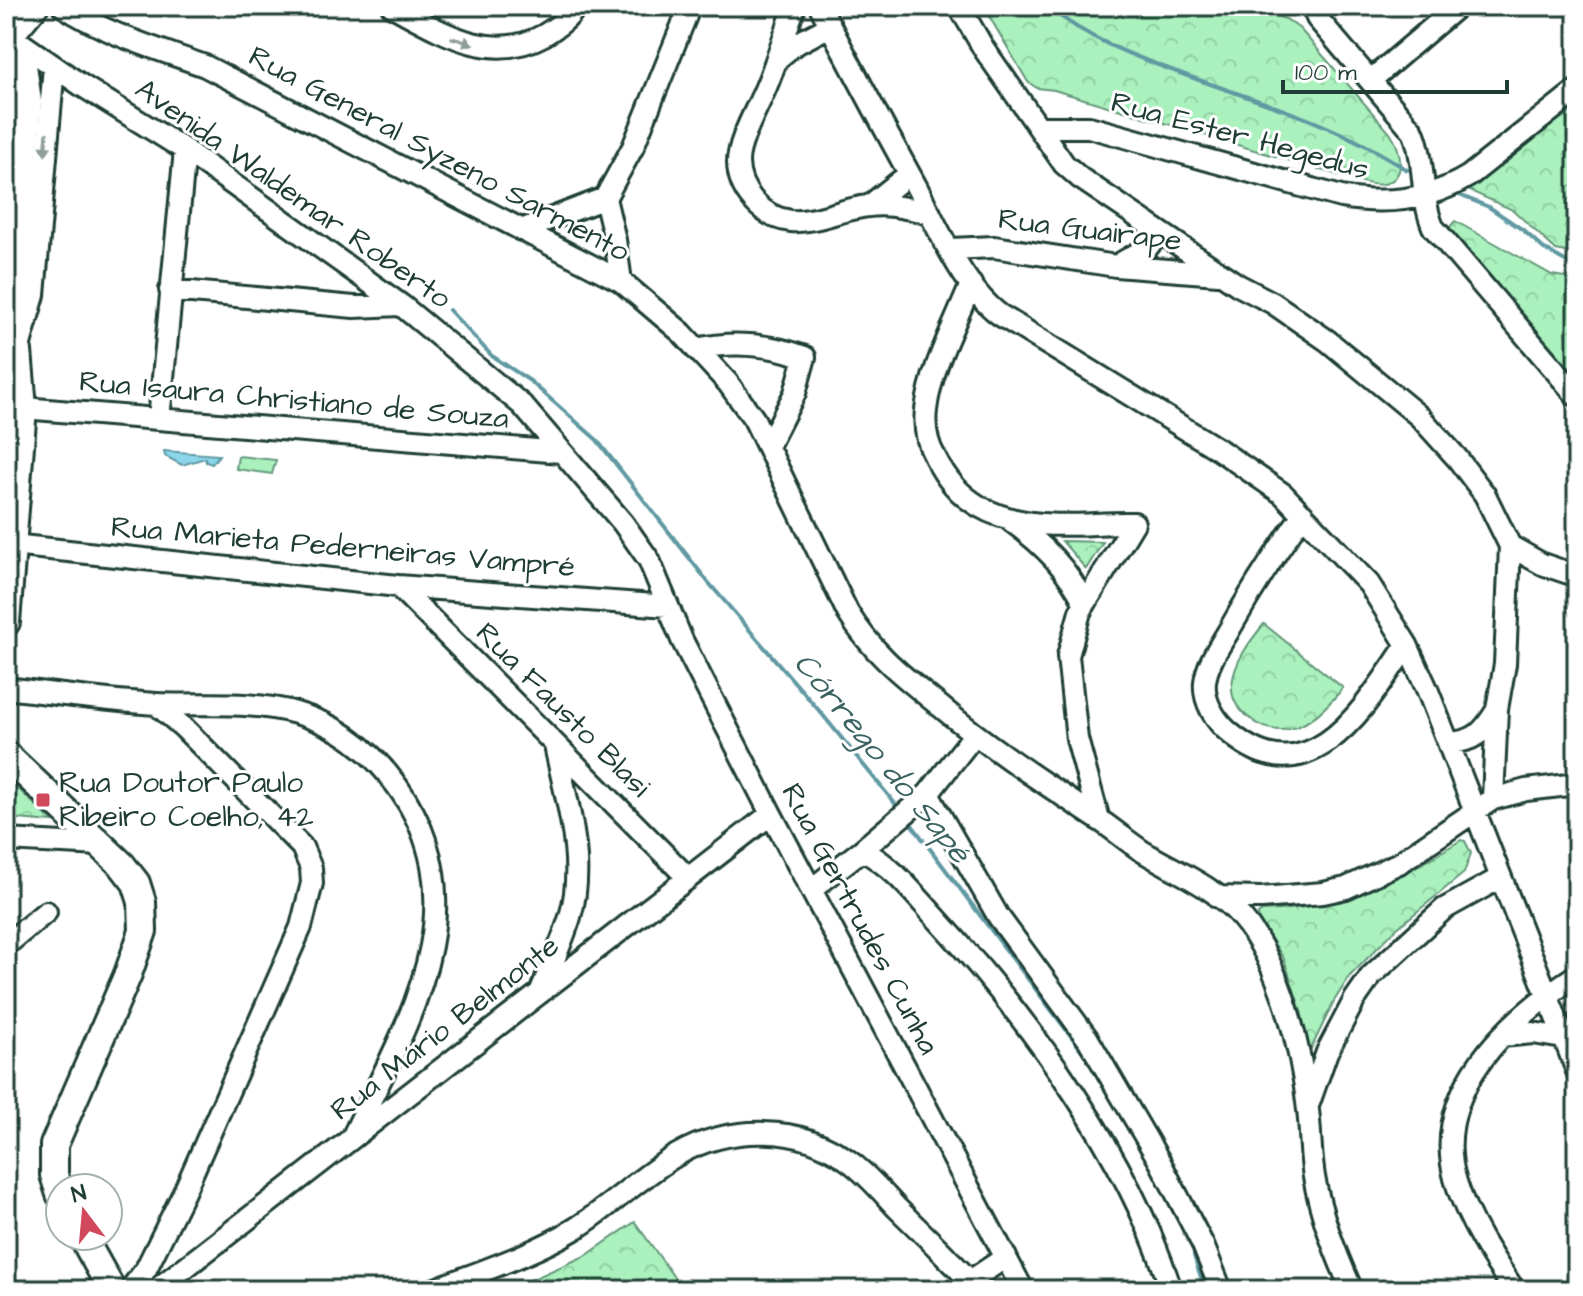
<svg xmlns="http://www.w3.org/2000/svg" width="1583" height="1296" font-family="'Architects Daughter',sans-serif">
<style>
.park{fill:url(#park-crowns);stroke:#649779;stroke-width:2}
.pitch{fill:#aaf1be;stroke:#649779;stroke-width:2}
.water{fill:#8bd6eb;stroke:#6099a2;stroke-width:2}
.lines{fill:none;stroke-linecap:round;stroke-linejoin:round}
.stream{stroke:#6099a2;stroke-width:4}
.minor-casing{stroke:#1f3d34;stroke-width:26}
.major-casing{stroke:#1f3d34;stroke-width:32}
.minor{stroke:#fff;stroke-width:20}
.major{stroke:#fff;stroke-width:26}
.oneway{fill:#8f9e9a}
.poi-dot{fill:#d1495b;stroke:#fff;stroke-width:3}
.labels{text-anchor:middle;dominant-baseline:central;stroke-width:6;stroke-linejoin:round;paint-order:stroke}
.street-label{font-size:30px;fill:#1f3d34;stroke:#fff}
.poi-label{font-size:30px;fill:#1f3d34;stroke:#fff;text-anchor:start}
.water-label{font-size:32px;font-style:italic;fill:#3a6362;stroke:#fff}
</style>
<defs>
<pattern id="park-crowns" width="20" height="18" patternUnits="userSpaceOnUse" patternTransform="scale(2)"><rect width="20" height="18" fill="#aaf1be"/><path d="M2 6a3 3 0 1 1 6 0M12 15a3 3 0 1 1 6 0" fill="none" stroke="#92d0a4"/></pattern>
</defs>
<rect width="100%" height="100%" fill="#fff"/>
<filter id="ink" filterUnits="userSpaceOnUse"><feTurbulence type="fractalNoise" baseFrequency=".0125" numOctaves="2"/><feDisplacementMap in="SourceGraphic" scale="16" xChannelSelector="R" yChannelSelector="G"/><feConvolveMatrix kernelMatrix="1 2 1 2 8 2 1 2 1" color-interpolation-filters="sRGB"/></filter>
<g filter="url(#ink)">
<path class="park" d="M 983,6 L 1172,6 L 1268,14 L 1286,19 L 1300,29 L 1390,133 C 1400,148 1409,177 1384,184 C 1376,186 1366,183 1358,181 L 1054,90 L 1037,88 L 1028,82 Z
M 6,60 L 10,66 L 16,110 L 6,206 Z
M 1577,104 L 1577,254 L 1556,250 L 1513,210 L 1468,190 Z
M 1455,221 L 1552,275 L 1577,279 L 1577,377 L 1449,228 Z
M 1062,541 L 1103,542 L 1086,569 Z
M 1264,624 L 1343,688 C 1318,718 1286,748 1248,717 C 1238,709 1231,698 1232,685 C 1234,662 1250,641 1264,624 Z
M 7,778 L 53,822 L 6,818 Z
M 1461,840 L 1465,841 L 1471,853 L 1464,873 L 1396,929 L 1350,976 L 1334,1001 L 1310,1051 L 1301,1011 L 1284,959 L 1259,920 L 1258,914 L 1262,911 C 1350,907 1387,886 1461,840 Z
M 635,1222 L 683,1290 L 508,1290 L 587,1255 Z"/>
<path class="pitch" d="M 238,456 L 276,460 L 272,474 L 236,469 Z"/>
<path class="water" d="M 164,451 L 219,455 L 212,464 L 206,462 L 205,458 L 182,465 L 165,456 Z"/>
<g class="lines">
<path class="stream" d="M 1047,6 C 1086,38 1130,55 1177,72 C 1255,101 1338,123 1407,170
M 1459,195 L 1489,207 L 1523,230 L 1544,249 L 1567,262 L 1577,261
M 449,310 L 492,356 L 530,381 L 597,440 L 708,582 L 822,714 L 901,811
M 909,821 L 1089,1060
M 1113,1102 L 1163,1188
M 1194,1245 L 1194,1256 L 1205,1290"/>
<defs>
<path id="minor" d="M 38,6 L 12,37 L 81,85 L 185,150 L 401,305 L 522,405 L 623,523 L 649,560 L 682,640 L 771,814 L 1023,1290
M 63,6 C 105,34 158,49 205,66 L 621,281 L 682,333 L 728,383 L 754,419 L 848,613 C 873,654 904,677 941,707 C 991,749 1044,783 1098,819 C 1113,829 1127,841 1142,851 C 1175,871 1217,888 1242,918 C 1280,962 1302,1052 1308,1110 C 1311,1134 1310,1158 1315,1182 C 1322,1219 1336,1255 1352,1290
M 392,6 C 440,31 490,65 544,35 C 557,27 569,19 576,6
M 795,6 C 785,33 777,61 766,87 C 758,107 738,141 738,162 C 738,190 762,218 791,221 C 817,223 843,208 869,206 C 889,203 910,209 930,213
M 820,6 C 851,67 883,126 916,186 C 937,226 963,288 1000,315 L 1218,449 L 1283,494 L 1369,584 L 1407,645 L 1427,689 L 1577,1071
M 959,6 L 984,49 L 1064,164 L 1080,178 L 1238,285 L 1273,303 L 1328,341 L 1420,417 L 1457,458 L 1485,495 L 1510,546 L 1505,664 L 1497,709 L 1493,799
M 1312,6 L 1317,18 L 1413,131 C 1426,162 1420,196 1433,227 L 1577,396
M 777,59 L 794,45 L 830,26
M 1371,80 L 1458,6
M 1040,127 L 1089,127 L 1341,197 C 1386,205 1430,200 1469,176 L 1577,90
M 869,206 L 909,174
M 521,230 L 605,198
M 951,249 L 994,247 L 1116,266 L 1218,274
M 1116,266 L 1147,248 L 1159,233
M 621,281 L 615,240 L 605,198 L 633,147 L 690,6
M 971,284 C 955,325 931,367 926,410 C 924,427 927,443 935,457 C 957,502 993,520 1042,524 C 1073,527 1104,522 1134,523 L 1080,612 L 1068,656 L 1077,739 L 1099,820
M 170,290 L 354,307 L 401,305
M 696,349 C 733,341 770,344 805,357 L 795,393 L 768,446
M 18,351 L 34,295 L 54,66
M 23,408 L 561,452
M 159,419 L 185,150
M 1303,514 C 1276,552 1251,591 1228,632 C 1219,647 1207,664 1205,682 C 1203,702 1216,722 1231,734 C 1312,801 1367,703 1407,645
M 1011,521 C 1043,544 1068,569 1085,604
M 12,545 L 398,586 L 668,606
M 1510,546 L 1542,564 L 1577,576
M 398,586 L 687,877
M 6,688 C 56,694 107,701 157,704 C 202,706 252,700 296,713 C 339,725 372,751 397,786 C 483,906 405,1027 352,1138
M 1449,743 C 1474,741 1482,734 1495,713
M 928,794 L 998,916 L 1088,1039 L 1160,1162 L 1203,1245 L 1221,1290
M 6,840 L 101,845
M 862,850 L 928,794 L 974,735
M 812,889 L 862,850 C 893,866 914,894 938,920 C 1031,1021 1130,1158 1171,1290
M 1218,897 L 1261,898 L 1323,893 L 1346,888 L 1399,863 L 1493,799 L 1526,790 L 1577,784
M 6,945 L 46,912
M 540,993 C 550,968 562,943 570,917 C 587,861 566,801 555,745
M 1502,1036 L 1533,1033 L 1563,1038
M 1309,1103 L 1327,1052 L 1355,999 L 1371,976 L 1444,909 L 1500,878
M 970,1281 L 1006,1257
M 130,1290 L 146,1269 L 184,1192 L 301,927 L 312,883 L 311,868 L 302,847 L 184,728 L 156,704
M 156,1290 L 771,814
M 433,1290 C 481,1271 529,1256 573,1230 C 609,1208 641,1176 677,1155 C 729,1125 800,1124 849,1161 C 867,1174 882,1192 897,1208 C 925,1235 952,1262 979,1290
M 1514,1290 C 1492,1257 1468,1221 1456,1182 C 1429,1092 1509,1019 1577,975"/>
<path id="major" d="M 6,30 L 22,58 L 28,102 L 10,324 L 18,351 L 23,408 L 6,622
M 6,755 L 122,865 L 136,883 L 142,902 L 143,931 L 128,974 L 54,1145 L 54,1175 L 60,1194
M 82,1236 L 112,1290"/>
</defs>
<use href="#minor" class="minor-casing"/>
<use href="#major" class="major-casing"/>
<use href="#minor" class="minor"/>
<use href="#major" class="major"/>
</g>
<defs><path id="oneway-solid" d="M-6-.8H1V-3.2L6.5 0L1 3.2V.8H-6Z" transform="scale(2)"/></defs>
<g class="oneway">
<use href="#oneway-solid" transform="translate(462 41) rotate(17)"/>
<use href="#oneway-solid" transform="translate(46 144) rotate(95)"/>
</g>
</g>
<rect class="poi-dot" x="35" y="792" width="16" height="16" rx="4"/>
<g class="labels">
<g class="street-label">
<text transform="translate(1240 136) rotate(15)">Rua Ester Hegedus</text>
<text transform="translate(439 154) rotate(28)">Rua General Syzeno Sarmento</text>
<text transform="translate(293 194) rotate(35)">Avenida Waldemar Roberto</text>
<text transform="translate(1090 230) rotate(7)">Rua Guairape</text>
<text transform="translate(294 400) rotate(5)">Rua Isaura Christiano de Souza</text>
<text transform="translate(343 547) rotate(5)">Rua Marieta Pederneiras Vampré</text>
<text transform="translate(563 710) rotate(45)">Rua Fausto Blasi</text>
<text transform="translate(860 919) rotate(62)">Rua Gertrudes Cunha</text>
<text transform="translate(445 1028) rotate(-38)">Rua Mário Belmonte</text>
</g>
<g class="poi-label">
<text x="59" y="783">Rua Doutor Paulo<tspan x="59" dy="34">Ribeiro Coelho, 42</tspan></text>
</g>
<g class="water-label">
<text transform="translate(882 758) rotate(51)">Córrego do Sapé</text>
</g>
</g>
<rect width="1583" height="1296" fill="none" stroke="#fff" stroke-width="32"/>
<rect x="16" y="16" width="1551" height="1264" fill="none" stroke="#1f3d34" stroke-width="3" filter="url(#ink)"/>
<g transform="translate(84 1212) rotate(344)"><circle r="38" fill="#ffffff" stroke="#a5b1ae" stroke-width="2"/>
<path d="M0-6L14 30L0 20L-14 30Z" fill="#d1495b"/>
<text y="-12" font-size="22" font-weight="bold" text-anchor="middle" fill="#1f3d34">N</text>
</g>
<path d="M1283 80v12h224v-12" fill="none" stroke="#1f3d34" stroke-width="4"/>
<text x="1295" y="80" font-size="24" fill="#1f3d34" stroke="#ffffff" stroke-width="6" paint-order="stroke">100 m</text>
</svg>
